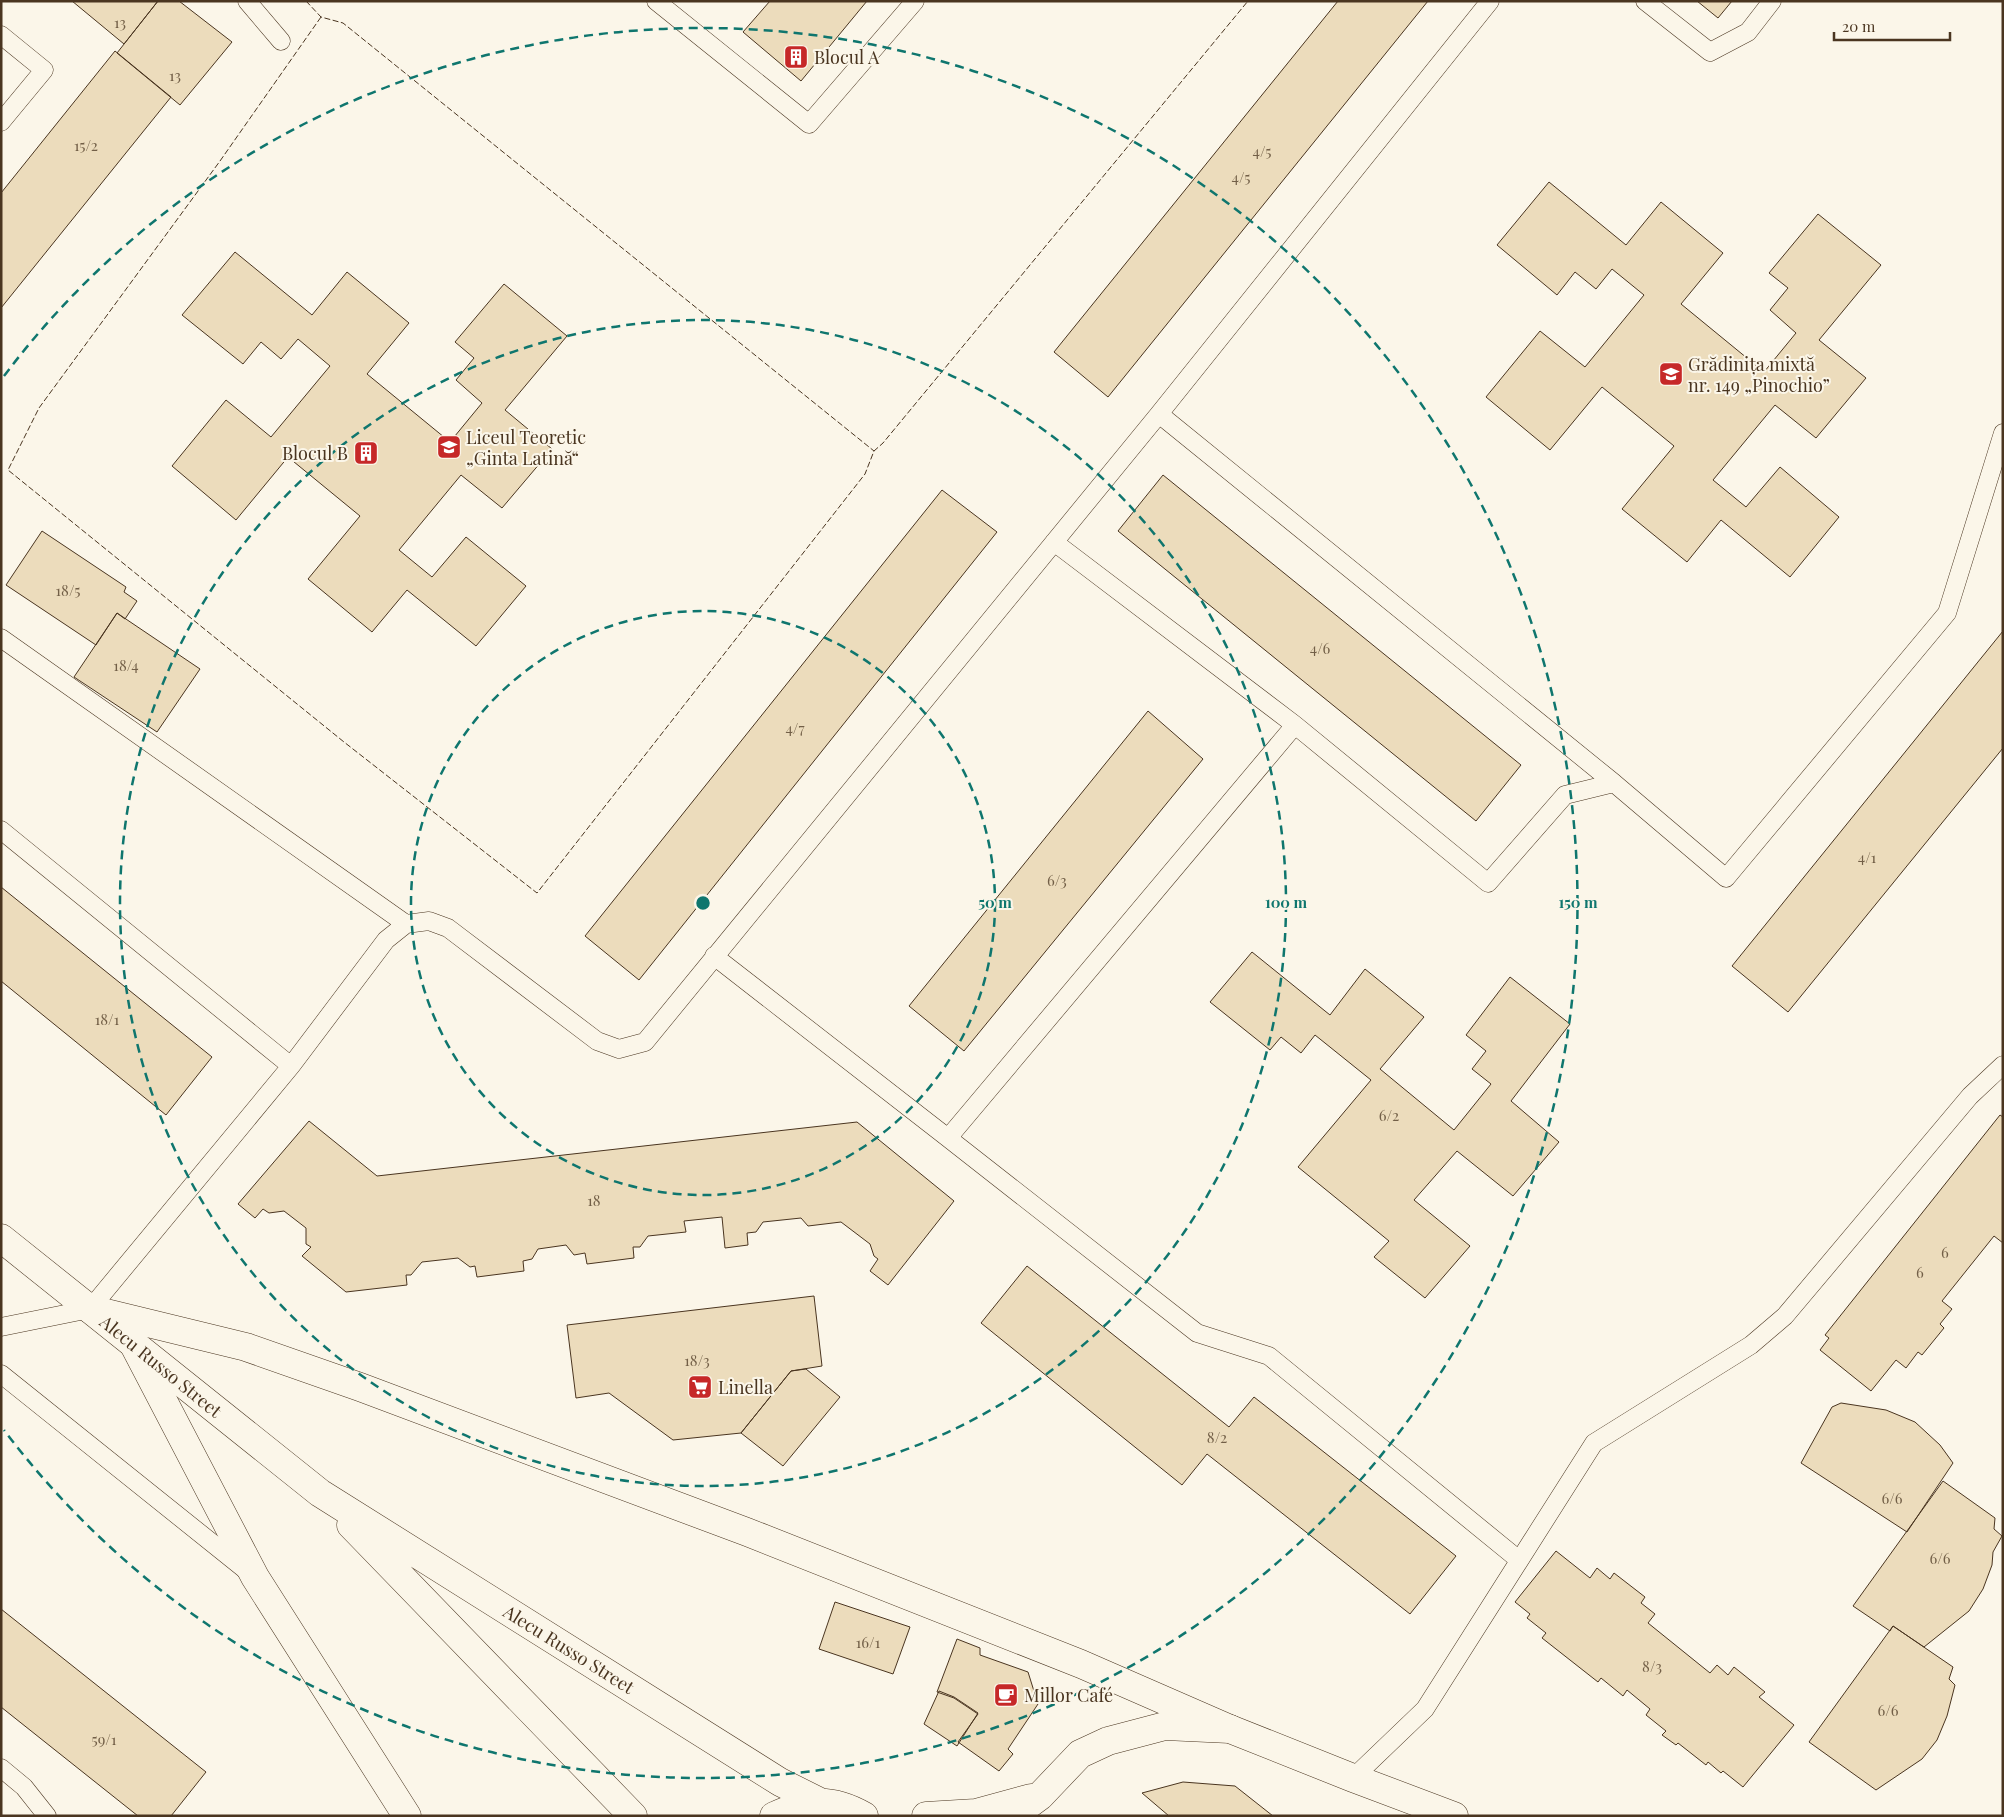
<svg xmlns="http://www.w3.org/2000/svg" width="2004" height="1817" font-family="'Playfair Display',serif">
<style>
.building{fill:#ecdcbc;stroke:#4a3520}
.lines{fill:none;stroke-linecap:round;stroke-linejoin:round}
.service-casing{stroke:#4a3520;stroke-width:19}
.minor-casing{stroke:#4a3520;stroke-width:29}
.secondary-casing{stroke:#4a3520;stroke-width:29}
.primary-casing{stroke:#4a3520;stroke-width:29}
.service{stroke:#fbf6e9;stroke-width:18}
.minor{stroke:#fbf6e9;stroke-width:28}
.secondary{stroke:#fbf6e9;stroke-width:28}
.primary{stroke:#fbf6e9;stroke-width:28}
.fence{stroke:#4a3520;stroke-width:1;stroke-dasharray:6 2.5;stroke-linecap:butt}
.ring{fill:none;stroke:#0f766e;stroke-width:2.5;stroke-dasharray:9 6}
.labels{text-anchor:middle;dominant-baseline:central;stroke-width:4;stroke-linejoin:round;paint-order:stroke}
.number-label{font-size:15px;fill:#725f47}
.poi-label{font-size:18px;fill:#4a3520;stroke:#fbf6e9;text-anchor:start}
.street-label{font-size:18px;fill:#4a3520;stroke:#fbf6e9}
.centre{fill:#0f766e;stroke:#fbf6e9;stroke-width:2.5}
.ring-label{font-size:15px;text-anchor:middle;font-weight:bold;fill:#0f766e;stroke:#fbf6e9;stroke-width:4;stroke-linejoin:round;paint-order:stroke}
</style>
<rect width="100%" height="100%" fill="#fbf6e9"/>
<path class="building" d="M 72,1 L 158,1 L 124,44 Z
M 158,1 L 179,1 L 232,42 L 180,105 L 117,53 Z
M 770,1 L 867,1 L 801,81 L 743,32 Z
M 1338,1 L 1428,1 L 1108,397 L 1054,352 Z
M 1697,1 L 1732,1 L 1718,18 Z
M 115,51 L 171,97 L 1,308 L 1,193 Z
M 1549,182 L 1626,245 L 1661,202 L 1723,253 L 1681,304 L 1764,372 L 1796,333 L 1770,310 L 1788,288 L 1769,273 L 1818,214 L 1881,265 L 1819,340 L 1866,378 L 1816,438 L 1775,405 L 1713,480 L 1746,507 L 1780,467 L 1839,517 L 1790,577 L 1721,520 L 1687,562 L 1622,509 L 1674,446 L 1602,387 L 1550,450 L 1486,397 L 1540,331 L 1585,367 L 1644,295 L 1612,269 L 1596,289 L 1575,272 L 1557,295 L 1497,245 Z
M 235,252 L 312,315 L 347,272 L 409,323 L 367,374 L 450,442 L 482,403 L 456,380 L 474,358 L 455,342 L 504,284 L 567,336 L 505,410 L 552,449 L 502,508 L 461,475 L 399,550 L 432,577 L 466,537 L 526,586 L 476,646 L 407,590 L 372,632 L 308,579 L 360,516 L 288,457 L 236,520 L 172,466 L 226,400 L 271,437 L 330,366 L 298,339 L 281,359 L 261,342 L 243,364 L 182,315 Z
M 1163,475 L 1521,765 L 1476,821 L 1118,531 Z
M 942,490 L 997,532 L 639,980 L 585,936 Z
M 42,531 L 126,587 L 124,592 L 137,601 L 125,619 L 117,613 L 96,645 L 6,585 Z
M 117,613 L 200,669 L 157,732 L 74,677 Z
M 2003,631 L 2003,748 L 1788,1012 L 1732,966 Z
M 1148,711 L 1203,759 L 964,1051 L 909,1006 Z
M 1,887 L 212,1057 L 166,1115 L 1,981 Z
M 1252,952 L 1330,1015 L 1365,969 L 1424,1017 L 1380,1069 L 1454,1130 L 1491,1084 L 1472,1069 L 1486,1051 L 1466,1035 L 1510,977 L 1570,1024 L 1511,1101 L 1559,1142 L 1513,1196 L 1457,1151 L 1414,1200 L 1470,1246 L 1425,1298 L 1374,1257 L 1389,1241 L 1298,1167 L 1371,1080 L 1315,1035 L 1301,1053 L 1281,1037 L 1270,1050 L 1210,1002 Z
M 2000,1115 L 2003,1117 L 2003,1243 L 1994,1236 L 1942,1301 L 1952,1309 L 1940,1324 L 1944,1328 L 1922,1355 L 1918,1352 L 1906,1368 L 1896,1360 L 1871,1391 L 1820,1350 L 1829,1338 L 1825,1335 Z
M 309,1121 L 377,1176 L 857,1122 L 954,1201 L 888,1285 L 870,1271 L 878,1259 L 874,1256 L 870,1244 L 841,1222 L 808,1226 L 801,1218 L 763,1222 L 756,1232 L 747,1233 L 748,1245 L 725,1248 L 722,1217 L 684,1221 L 686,1232 L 648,1236 L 640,1247 L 633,1247 L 634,1258 L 587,1264 L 585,1253 L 574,1255 L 566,1245 L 538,1249 L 532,1259 L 523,1261 L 524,1271 L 477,1277 L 475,1266 L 470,1267 L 458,1258 L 422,1262 L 411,1275 L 406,1275 L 407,1285 L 346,1292 L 302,1256 L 311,1247 L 306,1244 L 306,1228 L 284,1211 L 269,1213 L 263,1209 L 255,1218 L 238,1204 Z
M 1027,1266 L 1229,1427 L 1254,1397 L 1456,1556 L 1410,1614 L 1207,1454 L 1182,1485 L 981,1323 Z
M 814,1296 L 822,1366 L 791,1371 L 741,1433 L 673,1440 L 609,1393 L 576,1398 L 567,1325 Z
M 806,1369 L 840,1397 L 783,1466 L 741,1433 L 791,1371 Z
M 1841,1403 L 1886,1410 L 1915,1422 L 1940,1445 L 1953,1463 L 1907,1532 L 1801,1463 L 1832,1407 Z
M 1943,1481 L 1995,1518 L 1994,1529 L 2002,1536 L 1993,1552 L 1992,1565 L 1983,1589 L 1969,1611 L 1924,1647 L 1893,1626 L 1890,1631 L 1853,1606 Z
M 1556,1551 L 1590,1578 L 1597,1568 L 1610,1579 L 1614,1573 L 1645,1597 L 1641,1603 L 1655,1614 L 1648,1623 L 1710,1673 L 1717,1665 L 1728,1675 L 1734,1667 L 1765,1692 L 1759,1697 L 1794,1725 L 1743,1787 L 1723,1771 L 1721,1773 L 1708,1762 L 1706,1765 L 1678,1743 L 1676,1745 L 1662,1735 L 1666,1731 L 1646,1715 L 1650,1709 L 1627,1690 L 1623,1696 L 1601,1678 L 1598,1682 L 1542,1638 L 1546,1633 L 1527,1618 L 1530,1614 L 1515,1602 Z
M 835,1602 L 910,1627 L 893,1674 L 819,1649 Z
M 1,1609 L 206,1772 L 171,1816 L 138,1816 L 1,1707 Z
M 1893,1626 L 1953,1667 L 1949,1679 L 1955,1685 L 1947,1716 L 1937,1740 L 1922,1759 L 1876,1790 L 1809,1742 Z
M 957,1639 L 980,1648 L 980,1655 L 1028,1672 L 1038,1704 L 1008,1749 L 1013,1754 L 999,1771 L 958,1742 L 978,1714 L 954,1698 L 937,1692 Z
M 939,1691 L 954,1697 L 978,1713 L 957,1746 L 924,1724 Z
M 1183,1782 L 1235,1786 L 1273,1816 L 1169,1816 L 1142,1793 Z"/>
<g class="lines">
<defs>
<path id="service" d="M 247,1 L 281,41
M 656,1 L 809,124 L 915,1
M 1645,1 L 1710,52 L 1748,32 L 1772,1
M 1,35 L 44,70 L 1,122
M 1159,414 L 1614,783
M 1054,542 L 1295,725
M 1,638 L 406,924
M 1,830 L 291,1066
M 714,956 L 948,1138 L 1295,725 L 1488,883 L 1565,795 L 1614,783 L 1726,878 L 1947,613 L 2003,433
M 948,1138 L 1197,1333 L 1269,1356 L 1519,1560
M 1,1327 L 90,1309 L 291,1066 L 386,940 L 406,924 L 429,921 L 448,928 L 597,1041 L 619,1049 L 645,1042 L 1159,414 L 1490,1
M 1,1374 L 247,1571
M 1,1768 L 24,1787 L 47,1816
M 1353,1778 L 1425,1709 L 1594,1443 L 1751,1345 L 1785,1316 L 1970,1096 L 2003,1065"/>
<path id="minor" d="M 90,1309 L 246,1347 L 360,1387 L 747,1532 L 1081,1664 L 1230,1729"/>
<path id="secondary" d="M 134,1345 L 255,1577 L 407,1816
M 926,1816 L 976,1813 L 1031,1798
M 1013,1816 L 1040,1796 L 1080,1754 L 1108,1741 L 1165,1726 L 1230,1729 L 1353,1778 L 1454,1816"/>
<path id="primary" d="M 1,1238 L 320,1493 L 780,1782 L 820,1802
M 351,1525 L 633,1816
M 774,1816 C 808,1800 830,1797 864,1816"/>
</defs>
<use href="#service" class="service-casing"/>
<use href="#minor" class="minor-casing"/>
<use href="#secondary" class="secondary-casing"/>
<use href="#primary" class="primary-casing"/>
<use href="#service" class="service"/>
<use href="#minor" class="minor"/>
<use href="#secondary" class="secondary"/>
<use href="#primary" class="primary"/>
<path class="fence" d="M 306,1 L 321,17 L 343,23 L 874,451
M 321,17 L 220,161 L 39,408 L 8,470 L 344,742 L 537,893 L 865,474 L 874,451 L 883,443 L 1248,1"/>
</g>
<g class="ring">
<circle cx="703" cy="903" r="292"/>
<circle cx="703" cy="903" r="583"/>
<path d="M4 376A875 875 0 1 1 4 1430"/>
</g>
<defs>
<symbol id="building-square" viewBox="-11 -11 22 22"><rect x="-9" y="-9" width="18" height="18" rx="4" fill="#c62828" stroke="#fbf6e9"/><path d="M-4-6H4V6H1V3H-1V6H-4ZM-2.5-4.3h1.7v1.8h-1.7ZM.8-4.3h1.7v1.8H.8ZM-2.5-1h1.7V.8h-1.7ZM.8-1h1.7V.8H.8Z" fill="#fff"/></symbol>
<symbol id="school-square" viewBox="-11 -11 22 22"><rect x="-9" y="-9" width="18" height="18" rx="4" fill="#c62828" stroke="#fbf6e9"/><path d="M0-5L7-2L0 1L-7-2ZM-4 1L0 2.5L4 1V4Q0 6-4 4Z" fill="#fff"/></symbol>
<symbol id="supermarket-square" viewBox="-11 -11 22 22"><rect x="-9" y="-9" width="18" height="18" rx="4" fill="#c62828" stroke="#fbf6e9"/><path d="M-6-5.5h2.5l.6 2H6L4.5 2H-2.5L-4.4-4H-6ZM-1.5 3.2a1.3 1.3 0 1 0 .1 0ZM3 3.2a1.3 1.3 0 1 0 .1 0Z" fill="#fff"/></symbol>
<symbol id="cafe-square" viewBox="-11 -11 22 22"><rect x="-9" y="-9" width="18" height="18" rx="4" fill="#c62828" stroke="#fbf6e9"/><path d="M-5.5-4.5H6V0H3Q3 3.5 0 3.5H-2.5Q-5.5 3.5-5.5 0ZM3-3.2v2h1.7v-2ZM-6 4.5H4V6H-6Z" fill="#fff"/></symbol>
</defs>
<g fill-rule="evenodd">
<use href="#building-square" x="782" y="43" width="28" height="28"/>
<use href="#school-square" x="1657" y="360" width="28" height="28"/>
<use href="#school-square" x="435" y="433" width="28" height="28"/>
<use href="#building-square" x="352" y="439" width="28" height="28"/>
<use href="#supermarket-square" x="686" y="1373" width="28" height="28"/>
<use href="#cafe-square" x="992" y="1681" width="28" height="28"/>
</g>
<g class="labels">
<g class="number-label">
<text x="120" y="22">13</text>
<text x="175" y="75">13</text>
<text x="86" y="145">15/2</text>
<text x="1262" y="151">4/5</text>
<text x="1241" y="177">4/5</text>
<text x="68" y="590">18/5</text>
<text x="1320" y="648">4/6</text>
<text x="126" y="665">18/4</text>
<text x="795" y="728">4/7</text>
<text x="1867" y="857">4/1</text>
<text x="1057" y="880">6/3</text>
<text x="107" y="1019">18/1</text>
<text x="1389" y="1115">6/2</text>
<text x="594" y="1200">18</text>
<text x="1945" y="1252">6</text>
<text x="1920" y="1272">6</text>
<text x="697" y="1360">18/3</text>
<text x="1217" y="1437">8/2</text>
<text x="1892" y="1498">6/6</text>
<text x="1940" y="1558">6/6</text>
<text x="868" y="1642">16/1</text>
<text x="1652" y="1666">8/3</text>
<text x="1888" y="1710">6/6</text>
<text x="104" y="1739">59/1</text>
</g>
<g class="poi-label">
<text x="814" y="57">Blocul A</text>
<text x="1688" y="364">Grădinița mixtă<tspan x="1688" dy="21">nr. 149 „Pinochio”</tspan></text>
<text x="466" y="437">Liceul Teoretic<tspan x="466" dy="21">„Ginta Latină“</tspan></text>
<text x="348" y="453" text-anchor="end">Blocul B</text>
<text x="718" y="1387">Linella</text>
<text x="1024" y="1695">Millor Café</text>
</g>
<g class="street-label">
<text transform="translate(161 1366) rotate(39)">Alecu Russo Street</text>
<text transform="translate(569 1649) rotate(32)">Alecu Russo Street</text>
</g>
</g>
<circle cx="703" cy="903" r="8" class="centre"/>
<g class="ring-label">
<text x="995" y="908">50 m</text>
<text x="1286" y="908">100 m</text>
<text x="1578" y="908">150 m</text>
</g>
<rect width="2004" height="1817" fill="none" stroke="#4a3520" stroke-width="5"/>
<path d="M1834 32v8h116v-8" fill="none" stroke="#4a3520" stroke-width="2.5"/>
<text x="1842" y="32" font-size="15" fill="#4a3520" stroke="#fbf6e9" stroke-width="4" paint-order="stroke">20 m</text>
</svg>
